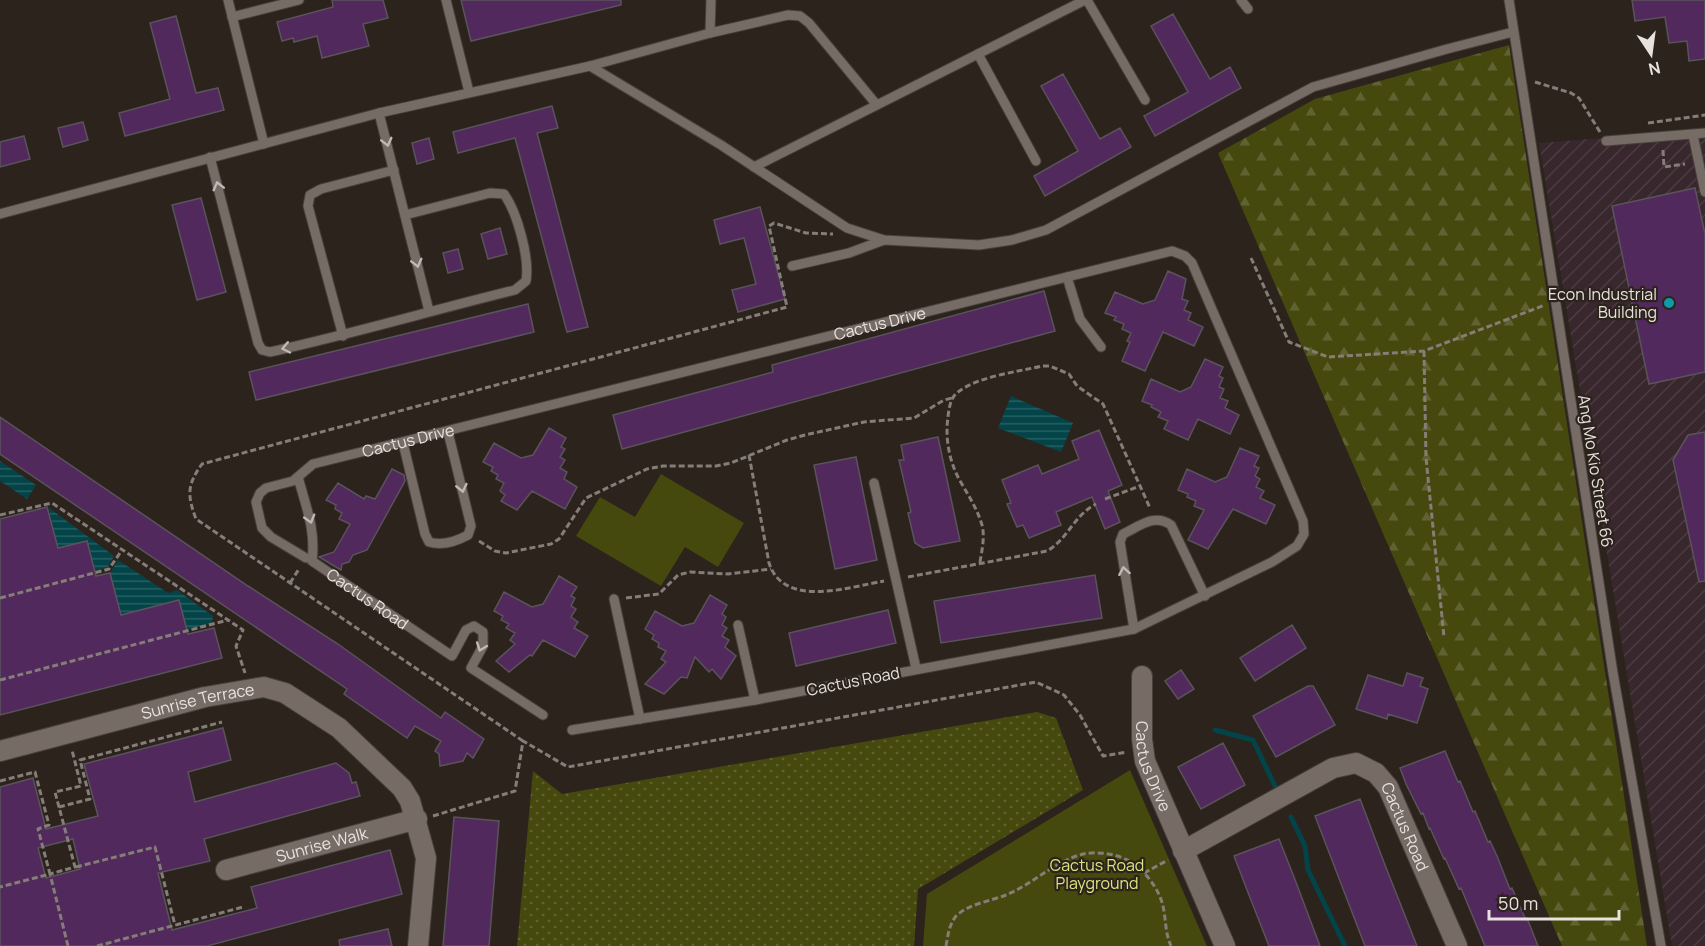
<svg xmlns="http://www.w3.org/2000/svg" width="1705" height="946" font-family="Manrope,sans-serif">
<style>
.industrial{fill:url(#industrial-furrows)}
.grass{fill:url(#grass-dots)}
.forest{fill:url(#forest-firs)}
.green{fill:#45490e}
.water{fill:url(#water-rules)}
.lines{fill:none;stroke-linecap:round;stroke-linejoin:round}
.stream{stroke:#034449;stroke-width:5}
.building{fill:#52295c;stroke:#5a535b;stroke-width:1.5;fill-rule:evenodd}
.lane-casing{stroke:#47403b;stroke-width:11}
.street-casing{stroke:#47403b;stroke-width:22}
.path{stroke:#857d78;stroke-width:3;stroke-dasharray:6 3;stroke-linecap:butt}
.lane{stroke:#766c65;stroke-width:9}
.street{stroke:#766c65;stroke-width:20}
.oneway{stroke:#c0b9b4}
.culture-dot{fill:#0f9aa8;stroke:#2c231d;stroke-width:2}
.labels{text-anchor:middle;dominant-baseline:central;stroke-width:4.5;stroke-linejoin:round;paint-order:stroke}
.poi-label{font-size:16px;fill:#e8e2de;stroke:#2c231d;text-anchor:end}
.street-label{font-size:16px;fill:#e8e2de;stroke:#2c231d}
.park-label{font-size:16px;fill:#dbe57d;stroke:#2c231d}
</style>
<defs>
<pattern id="industrial-furrows" width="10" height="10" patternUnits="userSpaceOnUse" patternTransform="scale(1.5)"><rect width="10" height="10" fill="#39272e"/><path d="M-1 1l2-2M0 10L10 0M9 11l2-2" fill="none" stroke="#4c3c42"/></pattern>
<pattern id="grass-dots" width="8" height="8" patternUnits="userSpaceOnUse" patternTransform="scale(1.5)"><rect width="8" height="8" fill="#45490e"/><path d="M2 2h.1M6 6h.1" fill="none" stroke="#606331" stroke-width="1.8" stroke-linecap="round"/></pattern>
<pattern id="forest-firs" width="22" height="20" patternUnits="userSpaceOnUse" patternTransform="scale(1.5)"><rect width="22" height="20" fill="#45490e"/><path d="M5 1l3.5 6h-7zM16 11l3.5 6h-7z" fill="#606331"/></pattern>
<pattern id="water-rules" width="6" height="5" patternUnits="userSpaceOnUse" patternTransform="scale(1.5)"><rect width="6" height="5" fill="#034449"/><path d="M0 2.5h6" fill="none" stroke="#285f63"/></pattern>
</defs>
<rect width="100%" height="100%" fill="#2c231d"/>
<path class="industrial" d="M 1705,130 L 1705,946 L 1672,946 L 1539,143 Z"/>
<path class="grass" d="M 1037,712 L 1056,718 L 1083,790 L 918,889 L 914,946 L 517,946 L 533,771 L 562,794 Z"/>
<path class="forest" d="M 1509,45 L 1647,946 L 1562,946 L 1218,153 L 1315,99 Z"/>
<path class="green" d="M 661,474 L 744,523 L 718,567 L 685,547 L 661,586 L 576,536 L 600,497 L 635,517 Z
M 1130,770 L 1207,946 L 923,946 L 927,894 Z"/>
<path class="water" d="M 1011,396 L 1073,423 L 1061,452 L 998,428 Z
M 0,461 L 36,485 L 27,499 L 0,481 Z
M 48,507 L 114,556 L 108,567 L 95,571 L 87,541 L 0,564 L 0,551 L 55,537 Z
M 118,560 L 168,593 L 177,590 L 213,616 L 212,623 L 187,630 L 179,600 L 0,646 L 117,603 L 110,573 Z"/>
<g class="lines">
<path class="stream" d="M 1215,730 L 1253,740 L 1275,786
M 1291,817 L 1305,846 L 1308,870 L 1345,946"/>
</g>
<path class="building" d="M 332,0 L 383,0 L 388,18 L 363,24 L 369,46 L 322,58 L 317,36 L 294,42 L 293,38 L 282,41 L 277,22 L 333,7 Z
M 461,0 L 621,0 L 621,5 L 471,41 Z
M 1632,0 L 1705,0 L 1705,59 L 1689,61 L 1687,41 L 1669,43 L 1665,17 L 1635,21 Z
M 1173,14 L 1210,79 L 1230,67 L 1241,88 L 1155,136 L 1144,116 L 1188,92 L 1151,26 Z
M 176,16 L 196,93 L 218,88 L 224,110 L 125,136 L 119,113 L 170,99 L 150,23 Z
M 1063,74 L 1100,139 L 1120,128 L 1131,147 L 1045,196 L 1034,176 L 1078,151 L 1041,86 Z
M 552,106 L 558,128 L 537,133 L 588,327 L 567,332 L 515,138 L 458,153 L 453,132 Z
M 83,122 L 88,140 L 63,147 L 58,128 Z
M 24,136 L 30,159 L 0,167 L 0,142 Z
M 429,138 L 434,159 L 417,164 L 412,143 Z
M 1695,188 L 1705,234 L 1705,372 L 1649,384 L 1612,206 Z
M 201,198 L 226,292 L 197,300 L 172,205 Z
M 760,207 L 785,299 L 738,312 L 732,290 L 756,284 L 744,238 L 720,244 L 714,220 Z
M 500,228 L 507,254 L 488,259 L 481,234 Z
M 458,249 L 463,269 L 448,273 L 443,253 Z
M 1168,271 L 1186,279 L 1182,299 L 1188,301 L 1184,310 L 1191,313 L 1188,320 L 1203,327 L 1194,346 L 1163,332 L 1145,371 L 1122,361 L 1130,342 L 1127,341 L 1131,333 L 1122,329 L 1124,324 L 1114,320 L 1116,317 L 1105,313 L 1115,292 L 1143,304 L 1155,300 Z
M 1044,291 L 1055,331 L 622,449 L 613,415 L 773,372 L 772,365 Z
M 528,304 L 534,332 L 256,400 L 249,372 Z
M 1205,359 L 1223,367 L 1219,376 L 1223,378 L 1219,387 L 1224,389 L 1220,398 L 1228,401 L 1225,408 L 1239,415 L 1230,434 L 1198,419 L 1188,440 L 1164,429 L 1168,421 L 1158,417 L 1161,412 L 1151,407 L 1152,405 L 1142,401 L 1151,379 L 1180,392 L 1191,387 Z
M 0,417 L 248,586 L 338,644 L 441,718 L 445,712 L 484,739 L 473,758 L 467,753 L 463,761 L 440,766 L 439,754 L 435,751 L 441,741 L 415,726 L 407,738 L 344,694 L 347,689 L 0,454 Z
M 549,428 L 566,438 L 561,447 L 565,449 L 560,457 L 565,460 L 560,468 L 567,472 L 564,479 L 577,487 L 565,509 L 532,491 L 517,510 L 501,501 L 505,495 L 500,491 L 504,483 L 496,479 L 498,475 L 491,471 L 493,467 L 483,462 L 494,443 L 521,458 L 533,455 Z
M 1099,430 L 1122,485 L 1108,491 L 1120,522 L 1105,529 L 1092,497 L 1056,512 L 1061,525 L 1029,538 L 1023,525 L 1017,527 L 1007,504 L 1011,503 L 1002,480 L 1038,465 L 1042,474 L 1079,459 L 1072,441 Z
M 1705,432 L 1705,581 L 1699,582 L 1673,460 L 1688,435 Z
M 938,437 L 960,541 L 923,548 L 915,543 L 908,513 L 911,512 L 899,460 L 904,460 L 901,445 Z
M 1240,448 L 1259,456 L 1254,466 L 1259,468 L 1255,476 L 1260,479 L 1256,487 L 1264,491 L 1260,498 L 1275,505 L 1266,524 L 1233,509 L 1208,549 L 1188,540 L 1204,510 L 1194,506 L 1196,501 L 1187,497 L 1188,494 L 1178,490 L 1187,469 L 1215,482 L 1227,477 Z
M 856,457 L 877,560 L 835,569 L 814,465 Z
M 392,469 L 404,475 L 405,481 L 367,550 L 353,555 L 349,562 L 342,564 L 341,570 L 319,557 L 334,552 L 350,524 L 339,519 L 342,513 L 335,509 L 336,505 L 326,500 L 338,483 L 364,499 L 366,496 L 375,499 Z
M 47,507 L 58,548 L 87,541 L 96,576 L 110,573 L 121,615 L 179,600 L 188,634 L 214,628 L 222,658 L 0,715 L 0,519 Z
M 1095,575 L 1102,618 L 941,643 L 934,601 Z
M 559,576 L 577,587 L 571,596 L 575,598 L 571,606 L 576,609 L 571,617 L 578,622 L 574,628 L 588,636 L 575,657 L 543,640 L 532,656 L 530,655 L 509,672 L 496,661 L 515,644 L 510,640 L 515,633 L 506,628 L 509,624 L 501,620 L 503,616 L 494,611 L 504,592 L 532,607 L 543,604 Z
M 710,595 L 727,605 L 722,614 L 726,617 L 722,625 L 727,628 L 722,636 L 729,640 L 725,647 L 736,656 L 721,679 L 712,669 L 709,672 L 695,657 L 687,678 L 681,677 L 664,694 L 645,684 L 666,662 L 661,659 L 666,651 L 658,647 L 659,643 L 652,639 L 654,635 L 645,629 L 655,611 L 682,626 L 694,623 Z
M 888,610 L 896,643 L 796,666 L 789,633 Z
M 1292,625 L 1306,648 L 1255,681 L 1240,658 Z
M 1181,670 L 1194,689 L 1178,699 L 1165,681 Z
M 1407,673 L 1423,678 L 1420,686 L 1428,689 L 1417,723 L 1388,714 L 1387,719 L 1356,709 L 1368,675 L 1403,686 Z
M 1308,686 L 1313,686 L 1335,725 L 1276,757 L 1253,716 Z
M 223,728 L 231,760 L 188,772 L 195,802 L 336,763 L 349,773 L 352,783 L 356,782 L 360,796 L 204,839 L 210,861 L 158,873 L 172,930 L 257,908 L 251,887 L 390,850 L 402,894 L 207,946 L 0,946 L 0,787 L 33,778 L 46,829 L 98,816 L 84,764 ZM 73,839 L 80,869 L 46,878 L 38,848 Z
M 1223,743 L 1245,785 L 1201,809 L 1178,767 Z
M 1445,751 L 1458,782 L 1460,781 L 1473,812 L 1475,811 L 1488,842 L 1490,841 L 1497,856 L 1510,889 L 1512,888 L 1525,918 L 1527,918 L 1538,946 L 1485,946 L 1461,888 L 1459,889 L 1445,858 L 1444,859 L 1430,828 L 1429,829 L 1423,813 L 1421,814 L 1406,784 L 1400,768 Z
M 1360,799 L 1385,865 L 1417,946 L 1365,946 L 1315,816 Z
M 454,817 L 499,821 L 489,946 L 443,946 Z
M 1279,839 L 1294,877 L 1320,946 L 1269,946 L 1249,895 L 1234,856 Z
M 388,929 L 392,946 L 340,946 L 339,940 Z"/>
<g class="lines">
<defs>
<g id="lane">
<path d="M 228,0 L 264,144"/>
<path d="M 446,0 L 469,92"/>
<path d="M 1087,0 L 1145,100"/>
<path d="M 1241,0 L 1248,9"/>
<path d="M 1509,0 L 1613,673 L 1661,946"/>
<path d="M 232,17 L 299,0"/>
<path d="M 710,33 L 711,0"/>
<path d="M 978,54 L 1036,161"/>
<path d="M 590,66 L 721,145 L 847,228 L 884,240 L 979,245 L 1012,240 L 1046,230 L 1313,87 L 1447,49 L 1513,32"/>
<path d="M 379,113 L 429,311"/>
<path d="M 1693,135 L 1705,192"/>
<path d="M 1606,141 L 1705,133"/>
<path d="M 210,157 L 258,343 L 262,350 L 270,352 C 352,334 433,310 515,290 L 526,281 C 530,258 517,212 504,194 L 490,193 L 405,215"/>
<path d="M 754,167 L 1085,0"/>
<path d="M 0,214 L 379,113 L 590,66 L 710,33 L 788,15 L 800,16 L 809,23 L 876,104"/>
<path d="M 792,266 L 849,253 L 884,240"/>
<path d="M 1067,277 L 1080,319 L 1101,347"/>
<path d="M 343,336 L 308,206 L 310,195 L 321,189 L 394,170"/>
<path d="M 403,443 L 425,534 L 429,542 C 442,546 457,541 468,535 L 471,526 L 448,432"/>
<path id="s1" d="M 298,477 C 306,507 316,530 312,561 L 452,656 L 466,630 L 474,626 L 483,632 L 483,646 L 471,668 L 543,715"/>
<path d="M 874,483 L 916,668"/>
<path id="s2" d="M 306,558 L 271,537 L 262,528 L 256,502 L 260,493 L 266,488 L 293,481 L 313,464 L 1172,251 L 1185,256 L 1192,263 L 1303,521 L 1304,534 L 1297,546 L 1272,562 L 1134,629 L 755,700 L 572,730"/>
<path d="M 614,599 L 640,719"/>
<path d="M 738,625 L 755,700"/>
<path d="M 1134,629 L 1120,542 L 1123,534 C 1140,526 1155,513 1171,525 L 1205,596"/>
</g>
<g id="street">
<path id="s3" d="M 1142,676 L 1142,739 L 1145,761 L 1225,946"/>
<path id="s4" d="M 0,751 L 205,697 L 264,687 L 285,693 L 339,728 L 402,788 L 410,801 L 426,858 L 418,946"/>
<path id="s5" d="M 1183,851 L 1333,768 L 1356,763 L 1376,773 L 1388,787 L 1457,946"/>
<path id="s6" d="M 226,870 L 417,819"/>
</g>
</defs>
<use href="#lane" class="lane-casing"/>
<use href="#street" class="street-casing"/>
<path class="path" d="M 1535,82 L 1571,93 L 1579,98 L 1600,132
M 1648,123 L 1705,115
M 1663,150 L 1664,167 L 1685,164
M 1251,258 L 1289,342 L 1328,357 L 1424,351 L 1545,305
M 1424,351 L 1426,458 L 1444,637
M 749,455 L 769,563 C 784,609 849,587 884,581
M 1105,499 L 1140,486
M 0,515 L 52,503 L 243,630 L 236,646 L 245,673
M 479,541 L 495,551 L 506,553 L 551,544 L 559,539 L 586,498 L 647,469 L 663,466 L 716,466 L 731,463 L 787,440 L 805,435 L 864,422 L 914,418 L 944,400 L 952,398
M 980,562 C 982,550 985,537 982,525 C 977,508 968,495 959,479 C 949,460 945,438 948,417 C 949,407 951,397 958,392 C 979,376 1017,372 1042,366 L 1050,366 L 1069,374 L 1077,386 L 1103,404 L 1150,508
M 908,577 L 1047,551 C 1068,539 1074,515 1096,504
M 290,583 L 299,569
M 0,598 L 109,569 L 122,550
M 626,598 L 659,594 L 678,575 L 690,572 L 728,574 L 771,569
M 0,680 L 228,620
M 523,741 L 196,519 C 187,495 187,485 202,464 L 787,307 L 769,226 L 774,223 L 806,233 L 833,234
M 0,781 L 35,772 L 49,825 L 38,829 L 50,874 L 0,887
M 59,807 L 90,799 L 80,760 L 222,722
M 433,816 L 515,791 L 523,741 L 568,767 L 1036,682 L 1064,695 L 1080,715 L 1103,756 L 1127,752
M 76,867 L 155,847 L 175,925
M 1144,873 L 1168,860
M 68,946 L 50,874 L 75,867 L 55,792 L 81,786 L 72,750
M 97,946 L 243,907
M 946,946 C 948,935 949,925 956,916 C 968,904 991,901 1006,895 C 1033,884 1055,861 1083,854 C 1098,851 1118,854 1131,862 C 1146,872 1159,889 1163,906 C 1166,919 1165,933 1171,946"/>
<use href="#lane" class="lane"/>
<use href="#street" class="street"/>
</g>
<defs><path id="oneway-chevron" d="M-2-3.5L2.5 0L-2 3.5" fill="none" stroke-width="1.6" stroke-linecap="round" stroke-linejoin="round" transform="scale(1.5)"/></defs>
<g class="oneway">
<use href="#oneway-chevron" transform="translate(387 142) rotate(76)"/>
<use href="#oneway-chevron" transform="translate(218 186) rotate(-104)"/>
<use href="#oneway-chevron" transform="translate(417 263) rotate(76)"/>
<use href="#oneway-chevron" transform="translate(286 348) rotate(168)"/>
<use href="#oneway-chevron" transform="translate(462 488) rotate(77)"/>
<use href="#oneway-chevron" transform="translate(310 519) rotate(74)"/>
<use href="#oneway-chevron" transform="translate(1124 571) rotate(-100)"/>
<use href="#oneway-chevron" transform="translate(481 647) rotate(110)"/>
</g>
<circle class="culture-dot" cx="1669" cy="303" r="6"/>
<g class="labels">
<g class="poi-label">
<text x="1657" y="294">Econ Industrial<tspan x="1657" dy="18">Building</tspan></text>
</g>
<g class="street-label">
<text stroke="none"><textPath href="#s2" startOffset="736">Cactus Drive</textPath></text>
<text stroke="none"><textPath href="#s2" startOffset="250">Cactus Drive</textPath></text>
<text transform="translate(1596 471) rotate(81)">Ang Mo Kio Street 66</text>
<text stroke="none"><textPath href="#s1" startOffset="153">Cactus Road</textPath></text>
<text transform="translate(853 681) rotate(-11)">Cactus Road</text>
<text stroke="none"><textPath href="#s4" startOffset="204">Sunrise Terrace</textPath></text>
<text stroke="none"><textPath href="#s3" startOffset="92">Cactus Drive</textPath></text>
<text stroke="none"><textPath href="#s5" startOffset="279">Cactus Road</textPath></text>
<text stroke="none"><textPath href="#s6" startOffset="99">Sunrise Walk</textPath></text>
</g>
<g class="park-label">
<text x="1097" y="865">Cactus Road<tspan x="1097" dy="18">Playground</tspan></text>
</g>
</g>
<g transform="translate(1651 54) rotate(167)" stroke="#2c231d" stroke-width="4.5" paint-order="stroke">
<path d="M0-4.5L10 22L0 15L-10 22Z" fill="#e8e2de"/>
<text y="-9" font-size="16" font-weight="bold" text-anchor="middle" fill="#e8e2de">N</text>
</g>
<path d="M1489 910v9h130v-9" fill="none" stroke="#e8e2de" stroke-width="3"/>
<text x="1498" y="910" font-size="18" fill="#e8e2de" stroke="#2c231d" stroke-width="4.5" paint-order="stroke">50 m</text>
</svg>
